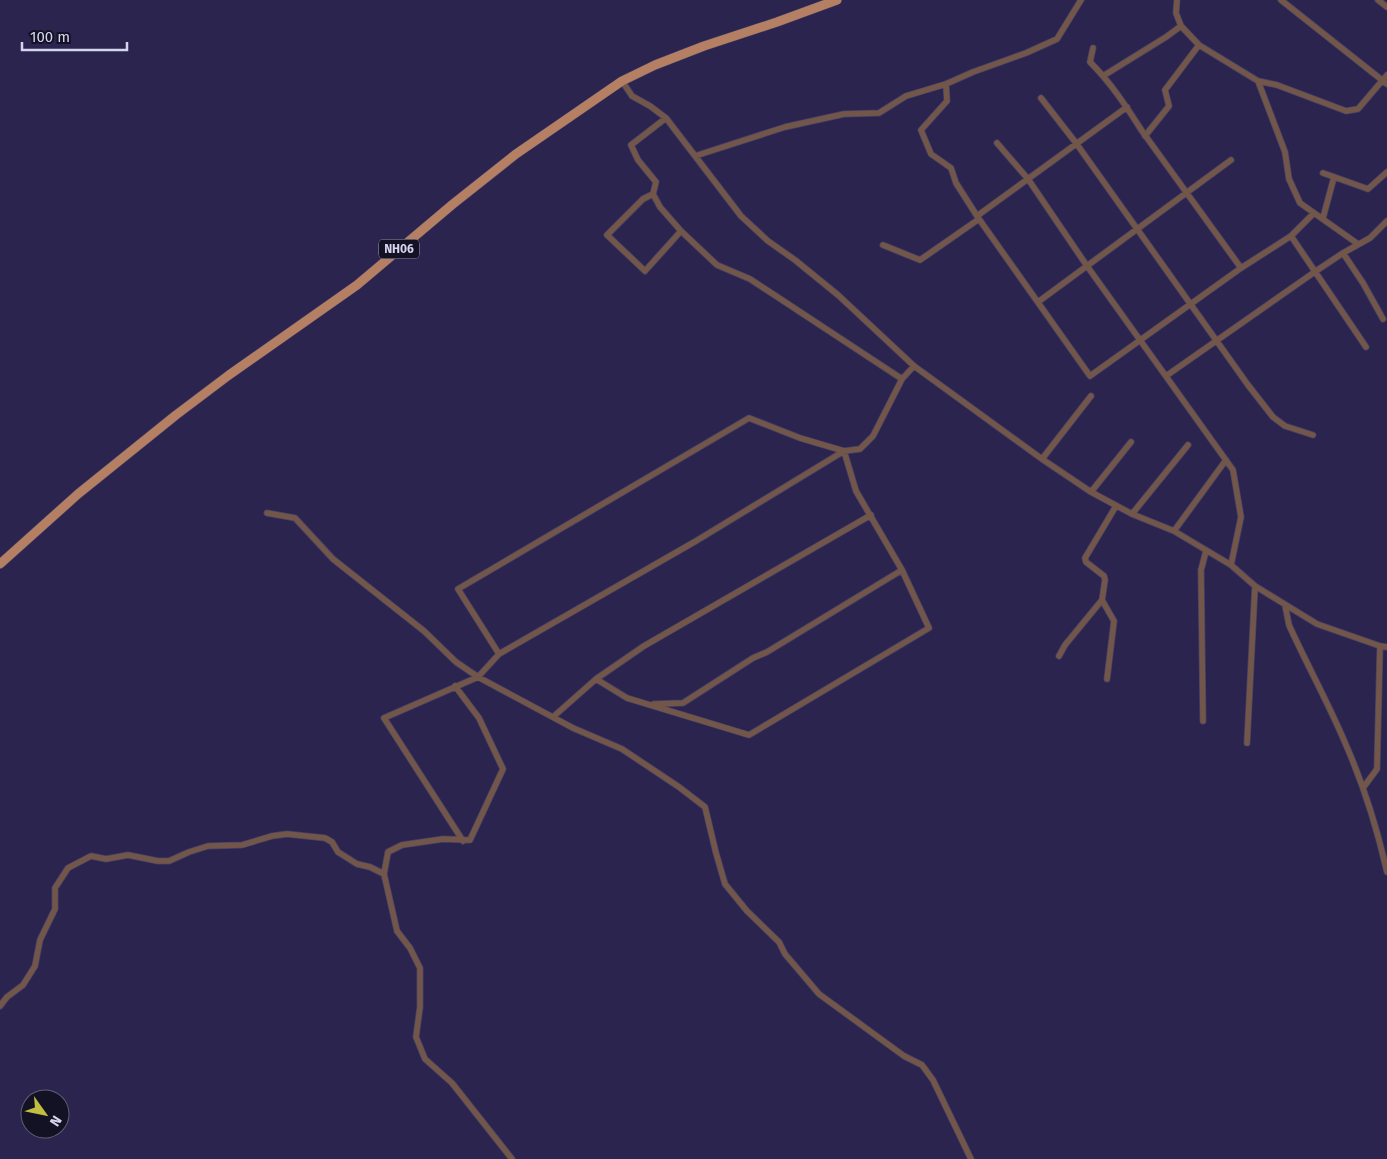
<svg xmlns="http://www.w3.org/2000/svg" width="1387" height="1159" font-family="'Fira Sans',sans-serif">
<style>
.lines{fill:none;stroke-linecap:round;stroke-linejoin:round}
.minor-casing{stroke:#464068;stroke-width:7}
.primary-casing{stroke:#464068;stroke-width:10}
.minor{stroke:#715649;stroke-width:5.5}
.primary{stroke:#b47f63;stroke-width:9}
.labels{text-anchor:middle;dominant-baseline:central;stroke-width:4;stroke-linejoin:round;paint-order:stroke}
.shield{fill:#131124;stroke:#9c9ab3;stroke-width:1}
.shield-label{font-size:12px;font-weight:bold;fill:#d6d5f0}
</style>
<rect width="100%" height="100%" fill="#2a244e"/>
<g class="lines">
<defs>
<path id="minor" d="M 1177,0 L 1176,13 L 1181,26 L 1199,45 L 1258,81 L 1285,152 L 1289,179 L 1300,203 L 1358,244
M 1281,0 L 1387,84
M 1378,0 L 1387,7
M 1093,48 L 1090,62 C 1111,83 1126,106 1142,131 L 1241,268
M 1103,76 L 1166,37 L 1181,26
M 622,81 L 632,96 L 650,106 L 666,118 L 741,216 L 768,241 L 795,260 L 838,295 L 914,366 L 1042,459 L 1091,492 L 1132,514 L 1174,531 L 1231,565 L 1255,586 L 1317,624 L 1380,646 L 1387,647
M 1258,81 L 1277,85 L 1346,111 L 1358,109 L 1387,75
M 946,84 L 947,101 L 921,130 L 931,154 L 951,168 L 956,183 L 977,216
M 1041,98 L 1076,143 L 1248,385 L 1273,417 L 1285,426 L 1313,435
M 666,118 L 631,145 L 638,160 L 656,182 L 653,194 L 660,207 L 681,231 L 717,265 L 750,279 L 902,379
M 1145,136 L 1169,106 L 1165,90 L 1199,45
M 997,143 L 1028,179 L 1087,266 L 1233,470 L 1241,517 L 1231,565
M 695,156 L 785,127 L 844,114 L 879,113 L 906,96 L 946,84 L 973,72 L 1026,53 L 1057,39 L 1081,0
M 1323,173 L 1368,189 L 1387,172
M 653,194 L 643,199 L 607,235 L 645,271 L 681,231
M 1323,218 L 1334,177
M 979,219 L 1090,376 L 1241,268 L 1291,236 L 1314,213
M 1291,236 L 1366,347
M 883,245 L 920,260 L 979,219 L 977,216 L 1127,107
M 1343,253 L 1363,283 L 1383,319
M 1038,302 L 1231,160
M 1166,376 L 1316,271 L 1343,253 L 1370,238 L 1387,221
M 1042,459 L 1091,396
M 1091,492 L 1131,442
M 267,513 L 295,518 L 333,559 L 424,631 L 456,662 L 478,677 L 573,728 L 622,749 L 679,787 L 705,807 L 716,853 L 725,884 L 747,911 L 779,942 L 785,954 L 819,994 L 904,1056 L 922,1065 L 933,1080 L 971,1159
M 1132,514 L 1188,445
M 1174,531 L 1226,460
M 1102,600 L 1114,621 L 1107,679
M 1285,605 L 1289,625 C 1307,665 1329,704 1346,745 C 1364,786 1377,828 1387,872
M 499,654 L 458,589 L 749,418 L 800,438 L 844,451 L 860,449 L 873,436 L 902,379 L 914,366
M 1059,656 L 1065,645 L 1102,600 L 1105,580 L 1104,576 L 1086,562 L 1085,558 L 1116,506
M 654,704 L 683,703 L 753,658 L 767,652 L 902,570
M 553,717 L 596,679 L 644,646 L 871,515
M 1203,721 L 1201,570 L 1206,551
M 1247,743 L 1255,586
M 1363,788 L 1377,769 L 1380,646
M 463,841 L 384,718 L 478,677 L 499,654 L 696,541 L 844,451 L 856,491 L 902,570 L 929,628 L 749,735 L 627,698 L 596,679
M 384,874 L 397,931 L 410,948 L 420,968 L 420,1007 L 416,1037 L 425,1059 L 452,1083 L 512,1159
M 0,1006 L 7,997 L 23,985 L 35,966 L 40,940 L 55,909 L 55,888 L 68,868 L 91,856 L 106,859 L 128,855 L 158,861 L 169,861 L 189,852 L 208,846 L 242,845 L 272,836 L 287,834 L 325,838 L 332,842 L 338,852 L 357,864 L 370,867 L 384,874 L 388,852 L 402,845 L 443,839 L 470,840 L 503,769 L 479,718 L 455,686"/>
<path id="primary" d="M 0,564 L 78,494 L 176,415 L 229,375 L 357,285 L 453,204 L 516,154 L 622,81 L 655,65 L 704,46 L 777,22 L 837,0"/>
</defs>
<use href="#minor" class="minor-casing"/>
<use href="#primary" class="primary-casing"/>
<use href="#minor" class="minor"/>
<use href="#primary" class="primary"/>
</g>
<g class="labels">
<rect class="shield" x="379" y="239.5" width="40" height="19" rx="4"/>
<g class="shield-label">
<text x="399" y="249">NH06</text>
</g>
</g>
<g transform="translate(45 1114) rotate(123)"><circle r="24" fill="#131124" stroke="#615f76"/>
<path d="M0-4L9 19L0 12L-9 19Z" fill="#c1be40"/>
<text y="-8" font-size="14" font-weight="bold" text-anchor="middle" fill="#d6d5f0">N</text>
</g>
<path d="M22 42v8h105v-8" fill="none" stroke="#d6d5f0" stroke-width="2.5"/>
<text x="30" y="42" font-size="15" fill="#d6d5f0" stroke="#131124" stroke-width="4" paint-order="stroke">100 m</text>
</svg>
